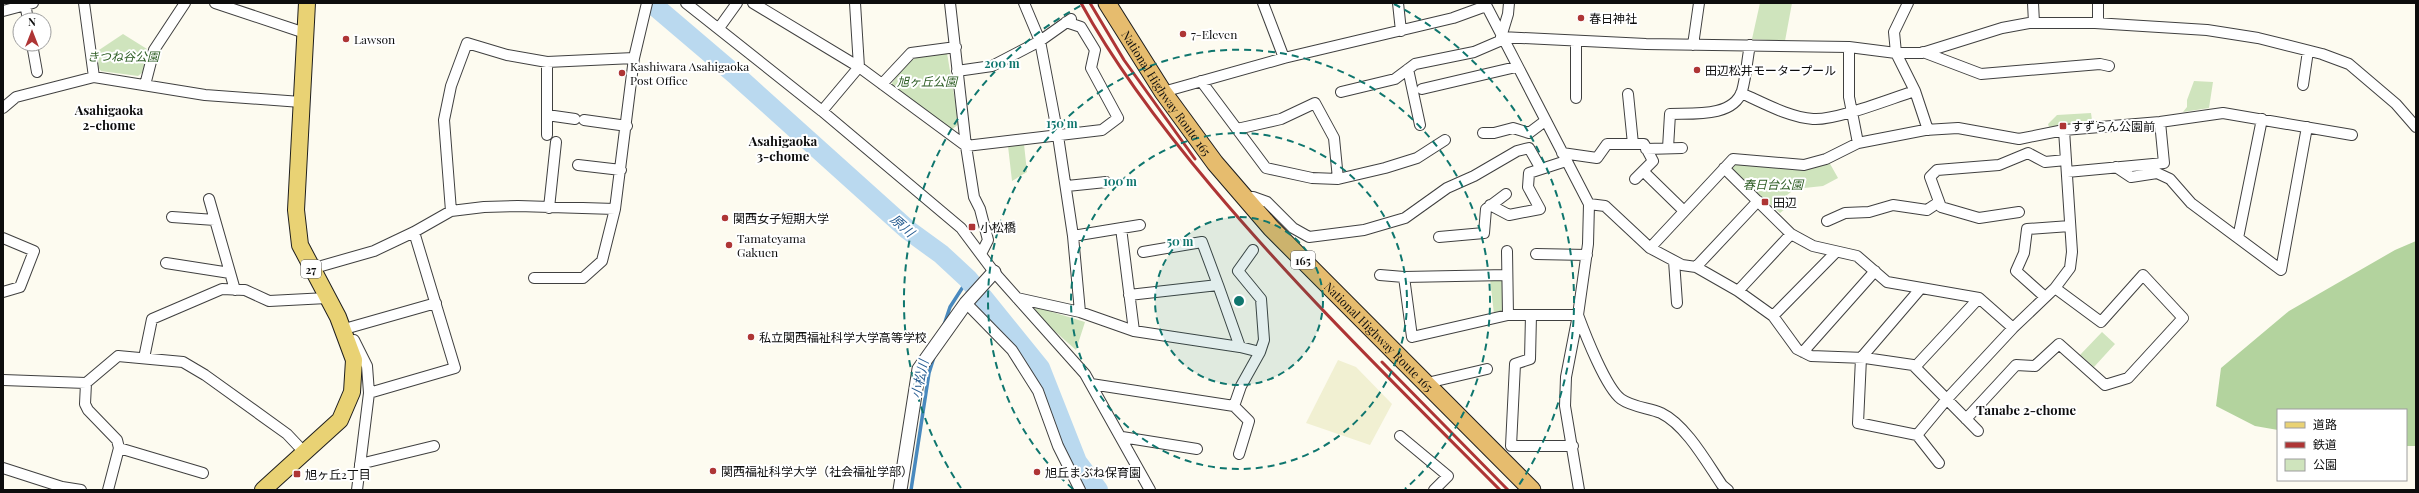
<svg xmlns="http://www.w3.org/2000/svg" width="2419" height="493" font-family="'Playfair Display','Noto Sans JP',serif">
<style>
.farmland{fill:#f1f0d2}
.green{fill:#cfe4bd}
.forest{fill:#b3d39e}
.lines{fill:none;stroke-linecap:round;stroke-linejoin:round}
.stream{stroke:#4989be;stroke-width:3.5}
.river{stroke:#bad9ef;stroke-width:20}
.minor-casing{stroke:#404040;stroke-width:12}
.tertiary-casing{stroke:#404040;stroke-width:15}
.primary-casing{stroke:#1e1e1e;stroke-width:18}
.trunk-casing{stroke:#1e1e1e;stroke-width:19}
.minor{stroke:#fff;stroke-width:10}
.tertiary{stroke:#fff;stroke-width:13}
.primary{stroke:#e9d274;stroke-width:16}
.trunk{stroke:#e6bc6e;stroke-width:17}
.rail{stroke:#ae3535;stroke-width:3}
.ring{fill:none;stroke:#0f766e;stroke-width:2;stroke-dasharray:7 5}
.poi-dot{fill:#ae3535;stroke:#fff;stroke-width:1.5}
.labels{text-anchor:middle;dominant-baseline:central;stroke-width:4;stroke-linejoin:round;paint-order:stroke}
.shield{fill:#fff;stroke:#565656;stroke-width:1}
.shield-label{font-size:11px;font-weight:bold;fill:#0d0d0d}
.poi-label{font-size:12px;fill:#0d0d0d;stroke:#fff;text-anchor:start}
.park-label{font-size:12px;font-style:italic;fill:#2e5e25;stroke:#fff}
.street-label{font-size:12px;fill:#0d0d0d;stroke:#fff}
.neighbourhood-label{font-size:13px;font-weight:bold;fill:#0d0d0d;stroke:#fff}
.water-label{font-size:13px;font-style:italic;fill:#255c91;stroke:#fff}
.centre{fill:#0f766e;stroke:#fff;stroke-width:2}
.ring-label{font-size:12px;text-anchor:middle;font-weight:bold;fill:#0f766e;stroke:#fff;stroke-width:4;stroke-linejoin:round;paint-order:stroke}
</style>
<rect width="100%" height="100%" fill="#fdfbf0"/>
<path class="farmland" d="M 1338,360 L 1356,367 L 1392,404 L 1370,445 L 1306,423 Z"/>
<path class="green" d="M 1760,3 L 1792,3 L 1785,41 L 1752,39 Z
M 123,34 L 147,49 L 143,72 L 138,76 L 101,71 L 98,67 L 99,50 Z
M 947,53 L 959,124 L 951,130 L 892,87 L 892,83 C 914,53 912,58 947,53 Z
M 2194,81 L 2213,82 L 2209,108 L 2183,112 L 2187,107 L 2187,100 Z
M 2091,113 L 2092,120 L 2049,127 L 2048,124 L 2057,115 Z
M 1024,144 L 1027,172 L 1012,181 L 1008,146 Z
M 1829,162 L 1838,178 L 1823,186 L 1795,189 L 1787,195 L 1791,204 L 1780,213 L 1729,168 L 1736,163 L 1806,169 Z
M 1490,279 L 1500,279 L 1504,281 L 1504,307 L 1501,312 L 1494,314 Z
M 1036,307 L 1085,322 L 1076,350 L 1033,312 Z
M 2102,332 L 2115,344 L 2094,367 L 2080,355 Z"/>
<path class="forest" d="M 2416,241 L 2416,446 L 2406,446 L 2406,410 L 2278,410 L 2278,430 L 2255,426 L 2216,406 L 2221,368 L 2289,311 L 2395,250 Z"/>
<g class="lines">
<path class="stream" d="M 944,325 L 950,307 L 968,279
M 911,490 L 929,373 L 934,357"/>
<path class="river" d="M 651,3 L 738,77 L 908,230 L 941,254 L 968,279 L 1040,368 L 1077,462 L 1098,490"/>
<defs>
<path id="minor" d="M 25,3 L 28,20
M 84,3 L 94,77
M 215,3 L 305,33
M 686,3 L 822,111 L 961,228 L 994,272 L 1085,374 L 1150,490
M 753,3 L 859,67 L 966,146 L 1102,130 L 1118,118 L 1091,68 L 1095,50 L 1081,27 L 1066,22
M 950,3 L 966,146 L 974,197 L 980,209 L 988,240 L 981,254
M 1024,3 L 1040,41 L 1058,136 L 1073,236 L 1080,312
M 1263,3 L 1284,58
M 1398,3 L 1401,31
M 1485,3 L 1589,204 L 1588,244 L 1578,315 L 1566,377 L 1565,406 L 1579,490
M 1908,3 L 1894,32 L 1896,53 L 1915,91 L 1928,130
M 2033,3 L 2034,23
M 3,11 L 33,3
M 2098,23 L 2098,3
M 719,28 L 737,3
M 1501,37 L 1646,44 L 1849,47 L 1896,53 L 1922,53 L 2002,28 L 2029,23 L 2095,23 L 2207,30 L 2258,38 L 2322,54 L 2349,64 L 2396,104 L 2416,127
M 1501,37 L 1508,14 L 1509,3
M 32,44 L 37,72
M 1693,45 L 1699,3
M 1849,47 L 1849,97 L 1858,143
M 1923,52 L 1981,74 L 2100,64 L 2109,66
M 547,62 L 547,135
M 1408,69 L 1420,125
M 957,71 L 992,66 L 1040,41 L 1071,19
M 1201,81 L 1266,168 L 1312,178 L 1338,179 L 1385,168 L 1417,158 L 1445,140
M 882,84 L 911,53 L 956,47
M 145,85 L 154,50 L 185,3
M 2303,85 L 2308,51
M 1422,89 L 1516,67
M 1163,92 L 1284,58 L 1453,18 L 1486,6
M 1341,92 L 1395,79 L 1415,64 L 1474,52 L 1502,40
M 1741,93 C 1764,103 1788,117 1813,119 C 1835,121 1892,98 1915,91
M 1628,94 L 1633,144
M 1576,98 L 1576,42
M 3,108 L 16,97 L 94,77 L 205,95 L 301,102
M 822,111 L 859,67 L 855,3
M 547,115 L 575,119
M 584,120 L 627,126
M 1237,129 L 1281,119 L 1315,103 L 1334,138 L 1338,179
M 1483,133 L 1494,133 L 1513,128 L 1529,133 L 1545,121
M 1668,148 L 1670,114 C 1691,113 1733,118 1742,91 C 1746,77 1747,60 1750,45
M 1646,149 L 1682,148
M 1562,153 L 1597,158 L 1607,144 L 1644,144 L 1653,161 L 1635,179
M 578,165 L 621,170
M 2116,167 L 2131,177 L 2157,173 L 2170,179 L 2191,203 L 2281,270 L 2307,127
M 1724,168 L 1791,234 L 1813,246 L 1857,256 L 1887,282 L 1979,298 L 2013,328
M 1643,171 L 1684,211
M 2067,172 L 2164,163 L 2160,122
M 1067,186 L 1106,182
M 1244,197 L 1253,197 L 1267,202 L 1293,228 L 1309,237 L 1364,230 L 1405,218 L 1447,188 L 1474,176 L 1517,151 L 1529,148 L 1541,169
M 209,199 L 235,290
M 1589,204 L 1605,206 L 1650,248 L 1682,265 L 1696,267 L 1738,291 L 1773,316 L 1797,349 L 1811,356 L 1865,358 L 1913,365 L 1978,431
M 1490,205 L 1509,215 L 1540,209 L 1528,187 L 1529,173 L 1566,161
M 549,208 L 556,142
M 451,211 L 444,120 L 451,86 L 467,43 L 507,55 L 547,62 L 634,58
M 2019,212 L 1979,218 L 1941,207 L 1930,177 L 1937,170 L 1999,165 L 2028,153 L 2045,162 L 2066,160
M 172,217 L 215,220
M 1827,221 L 1845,213 L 1869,212 L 1893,205 L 1927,210 L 1939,202
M 1121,228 L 1134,331
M 1073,236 L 1140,225
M 1439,237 L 1484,233 L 1486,209 L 1506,194
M 3,238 L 34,251 L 20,287 L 3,292
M 2238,238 L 2262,119
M 1650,248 L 1733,159 L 1804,165 L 1826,159 L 1858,143 L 1925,130 L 1958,128 L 2019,139 L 2064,130 L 2160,122 L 2223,113 L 2352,135
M 1253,250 L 1238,271 L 1261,299 L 1264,340 L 1260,352
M 1507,251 L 1508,315
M 1143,252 L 1202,242 L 1218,285
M 1536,254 L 1587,255
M 1674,261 L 1677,303
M 166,263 L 230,273
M 1696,267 L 1758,201
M 311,269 L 374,251 L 414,232 L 451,211 L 484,207 L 518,206 L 615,209
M 1380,275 L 1404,277
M 1507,275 L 1404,277 L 1412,337 L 1508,315 L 1578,315
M 534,278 L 583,278 L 602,261 L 615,209 L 634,58 L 647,3
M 1921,288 L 1861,358 L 1858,423 L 1917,435 L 1939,463
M 1738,291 L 1791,234
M 2045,297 L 2016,271 L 2024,253 L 2027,229 L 2070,226
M 1017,298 L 1080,312 L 1134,331 L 1240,347
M 966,303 L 1012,350 L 1038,391 L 1058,446 L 1080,490
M 1531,315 L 1530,359 L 1515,364 L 1511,446 L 1573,446
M 1578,315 C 1585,334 1606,388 1621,399 C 1632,407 1649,408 1661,413 C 1686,425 1707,463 1722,485 L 1728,490
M 1773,316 L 1836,252
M 348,328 L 436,303
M 354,340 L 367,366 L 369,393 L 357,490
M 1803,352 L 1875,271
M 144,358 L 152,319 L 222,289 L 245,290 L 269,301 L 327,298
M 1915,367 L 1979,298
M 3,380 L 86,383 L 118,356 L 183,362 L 205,375 L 287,434 L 304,452
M 86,383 L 85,404 L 88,410 L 117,440 L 119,448 L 108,490
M 1427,383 L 1487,369
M 1091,384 L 1234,406 L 1241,386 L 1260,352 L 1240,347 L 1218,285 L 1129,295
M 369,393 L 455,368 L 414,232
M 1234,406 L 1249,421 L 1239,454
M 1966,419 L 2016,365 L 2035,366 L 2059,344 L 2105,385 L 2128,378 L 2183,318 L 2143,275 L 2101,322 L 2055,288
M 1917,435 L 1947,399 L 2013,328 L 2055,288 L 2070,268 L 2072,252 L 2064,130
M 1400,436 L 1448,476 L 1434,490
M 1122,437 L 1197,449
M 119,448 L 203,473
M 360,464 L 434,446
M 3,468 L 62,487 L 81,490"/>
<path id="tertiary" d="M 900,490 L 919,369 L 966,303 L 994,272"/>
<path id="primary" d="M 263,490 L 340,420 L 352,392 L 354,360 L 338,317 L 300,245 L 296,210 L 307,3"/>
<g id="trunk">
<path id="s1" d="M 1107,3 L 1163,92 L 1215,163 L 1271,228 L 1532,490"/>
</g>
</defs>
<use href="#minor" class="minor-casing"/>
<use href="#tertiary" class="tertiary-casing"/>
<use href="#primary" class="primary-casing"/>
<use href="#trunk" class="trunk-casing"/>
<use href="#minor" class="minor"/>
<use href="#tertiary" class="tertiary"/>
<use href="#primary" class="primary"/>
<use href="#trunk" class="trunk"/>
<path class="rail" d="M 1081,3 C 1117,69 1164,130 1212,187 C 1302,294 1402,391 1500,490
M 1090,3 L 1124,60 L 1195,159
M 1382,362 L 1508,490"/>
</g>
<circle cx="1239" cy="301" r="84" fill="#0f766e" fill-opacity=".12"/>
<g class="ring">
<circle cx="1239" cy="301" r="84"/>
<circle cx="1239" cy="301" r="168"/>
<path d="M1073 489A251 251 0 1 1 1405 489"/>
<path d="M961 488A335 335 0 0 1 1084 4M1394 4A335 335 0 0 1 1517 488"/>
</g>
<g class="poi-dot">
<circle cx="1581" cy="18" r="4"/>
<circle cx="1183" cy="34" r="4"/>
<circle cx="346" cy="39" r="4"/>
<circle cx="1697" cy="70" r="4"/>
<circle cx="622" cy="73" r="4"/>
<rect x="2059" y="122" width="8" height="8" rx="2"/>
<rect x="1761" y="198" width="8" height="8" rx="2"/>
<circle cx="725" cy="218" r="4"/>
<rect x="968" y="223" width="8" height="8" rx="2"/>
<circle cx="729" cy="245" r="4"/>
<circle cx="751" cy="337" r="4"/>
<circle cx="713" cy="471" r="4"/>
<circle cx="1037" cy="472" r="4"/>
<rect x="293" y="470" width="8" height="8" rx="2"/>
</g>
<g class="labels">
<g class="shield">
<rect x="1291" y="251" width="24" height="18" rx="3"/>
<rect x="301" y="260" width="20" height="18" rx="3"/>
</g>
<g class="shield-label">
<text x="1303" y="260">165</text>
<text x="311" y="269">27</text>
</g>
<g class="poi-label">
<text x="1589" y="18">春日神社</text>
<text x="1191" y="34">7-Eleven</text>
<text x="354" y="39">Lawson</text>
<text x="630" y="66">Kashiwara Asahigaoka<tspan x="630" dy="14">Post Office</tspan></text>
<text x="1705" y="70">田辺松井モータープール</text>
<text x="2071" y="126">すずらん公園前</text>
<text x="1773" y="202">田辺</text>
<text x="733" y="218">関西女子短期大学</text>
<text x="980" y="227">小松橋</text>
<text x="737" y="238">Tamateyama<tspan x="737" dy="14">Gakuen</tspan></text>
<text x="759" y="337">私立関西福祉科学大学高等学校</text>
<text x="721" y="471">関西福祉科学大学（社会福祉学部）</text>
<text x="1045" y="472">旭丘まぶね保育園</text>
<text x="305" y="474">旭ヶ丘2丁目</text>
</g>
<g class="park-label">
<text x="123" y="56">きつね谷公園</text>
<text x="927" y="81">旭ヶ丘公園</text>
<text x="1773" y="184">春日台公園</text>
</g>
<g class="street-label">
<text stroke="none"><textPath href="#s1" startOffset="108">National Highway Route 165</textPath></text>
<text stroke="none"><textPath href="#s1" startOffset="432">National Highway Route 165</textPath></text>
</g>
<g class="neighbourhood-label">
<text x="109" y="109">Asahigaoka<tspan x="109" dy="15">2-chome</tspan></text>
<text x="783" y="140">Asahigaoka<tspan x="783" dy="15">3-chome</tspan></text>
<text x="2026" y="409">Tanabe 2-chome</text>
</g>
<g class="water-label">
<text transform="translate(903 225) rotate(41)">原川</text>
<text transform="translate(919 379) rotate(-78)">小松川</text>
</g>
</g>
<circle cx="1239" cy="301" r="6" class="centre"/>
<g class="ring-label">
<text x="1002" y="68">200 m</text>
<text x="1062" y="128">150 m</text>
<text x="1120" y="186">100 m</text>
<text x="1180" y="246">50 m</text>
</g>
<rect width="2419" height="493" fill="none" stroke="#0d0d0d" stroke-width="8"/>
<rect x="2277" y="409" width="130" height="72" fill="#ffffff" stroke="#9e9e9e"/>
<rect x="2285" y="422" width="20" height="6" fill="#e9d274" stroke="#9e9e9e"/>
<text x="2313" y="429" font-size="12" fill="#0d0d0d">道路</text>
<rect x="2285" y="442" width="20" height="6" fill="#ae3535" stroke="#9e9e9e"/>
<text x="2313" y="449" font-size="12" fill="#0d0d0d">鉄道</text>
<rect x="2285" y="459" width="20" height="12" fill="#cfe4bd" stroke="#9e9e9e"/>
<text x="2313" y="469" font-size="12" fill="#0d0d0d">公園</text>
<g transform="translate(32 32)"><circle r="19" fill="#ffffff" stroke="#9e9e9e"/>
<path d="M0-3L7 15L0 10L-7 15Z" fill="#ae3535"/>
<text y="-6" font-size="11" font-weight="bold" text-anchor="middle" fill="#0d0d0d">N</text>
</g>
</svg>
